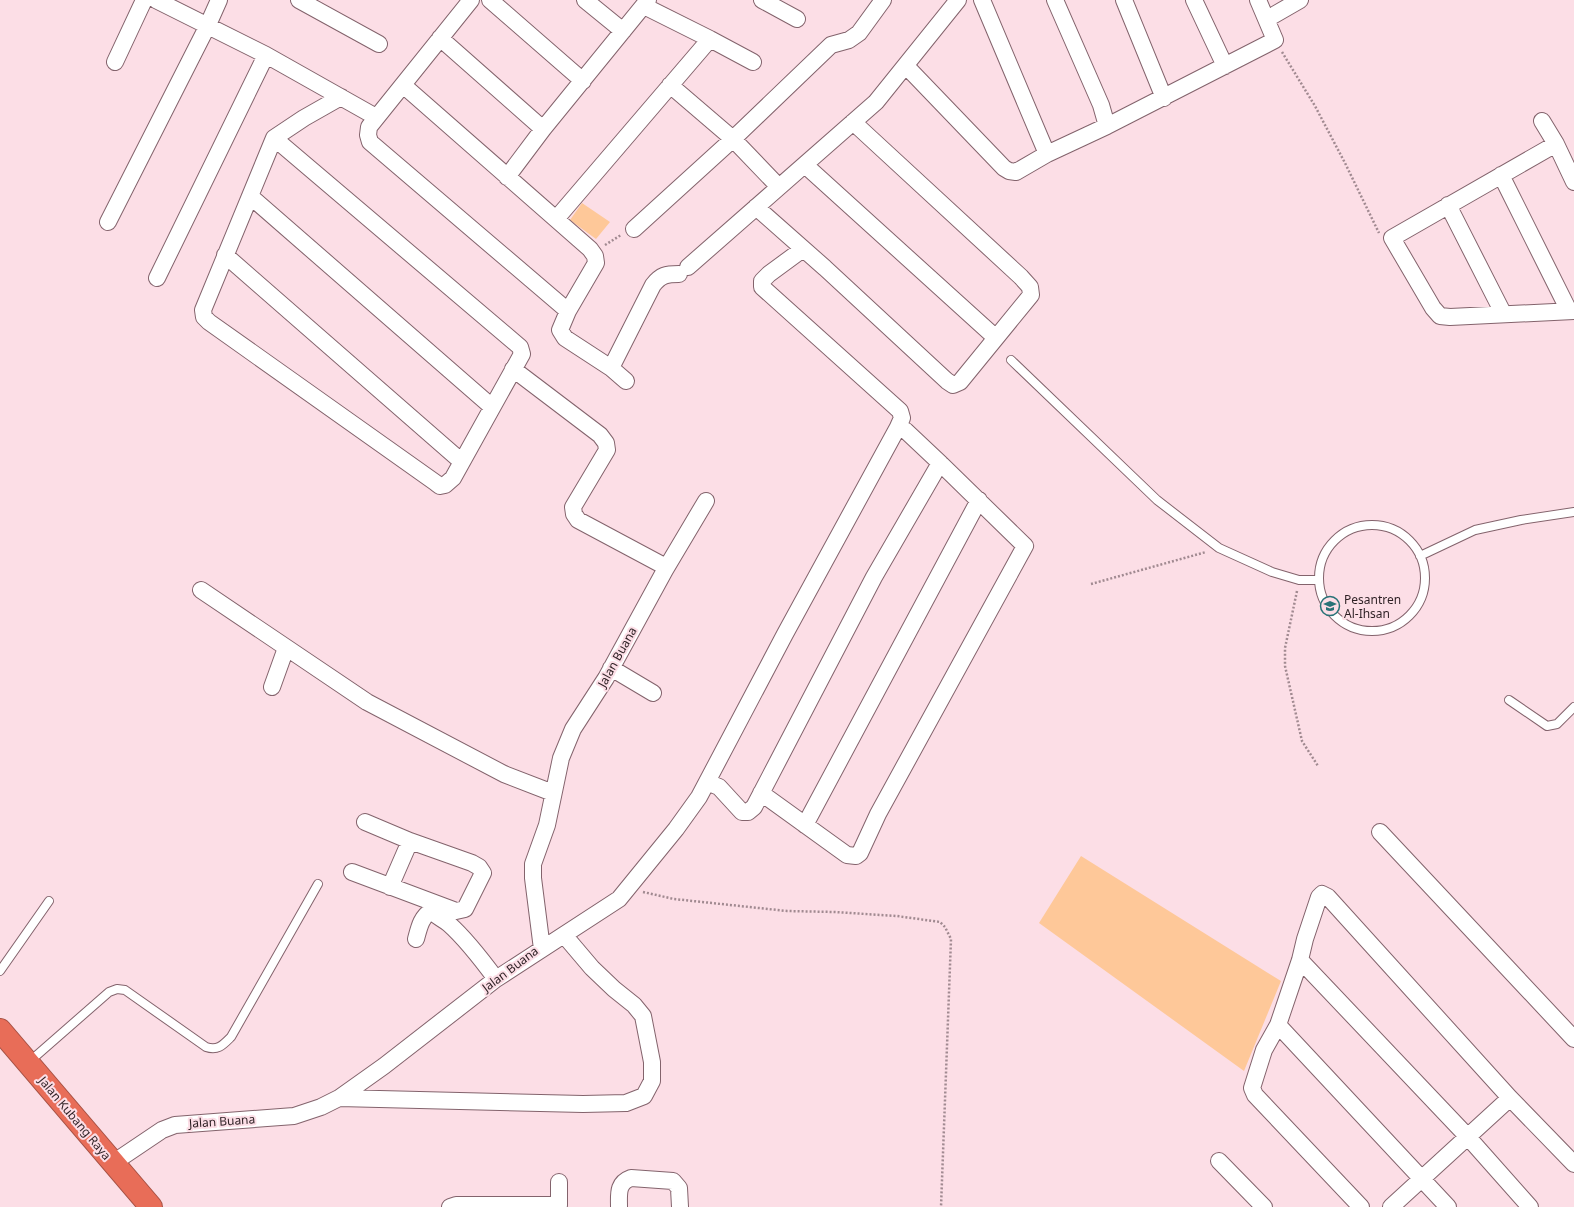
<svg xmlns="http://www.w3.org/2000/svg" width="1574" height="1207" font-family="'Noto Sans',sans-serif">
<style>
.green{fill:#fec899}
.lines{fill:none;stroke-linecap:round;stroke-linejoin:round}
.lane-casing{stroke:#83636c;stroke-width:10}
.street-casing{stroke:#83636c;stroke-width:18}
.highway-casing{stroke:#a65245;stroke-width:24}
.path{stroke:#a18a91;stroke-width:2.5;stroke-dasharray:2 2;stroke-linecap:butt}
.lane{stroke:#fff;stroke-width:8}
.street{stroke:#fff;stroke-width:16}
.highway{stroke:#e86d58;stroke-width:22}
.labels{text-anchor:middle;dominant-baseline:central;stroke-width:4;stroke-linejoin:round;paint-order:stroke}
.poi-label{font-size:12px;fill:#2c1f23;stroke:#fcdee6;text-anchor:start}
.street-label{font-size:12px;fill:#2c1f23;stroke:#fcdee6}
</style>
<rect width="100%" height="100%" fill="#fcdee6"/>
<path class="green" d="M 582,203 L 610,222 L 596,239 L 570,220 Z
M 1081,856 L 1281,981 L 1244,1071 L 1039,923 Z"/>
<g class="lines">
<defs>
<path id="lane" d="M 1011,360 L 1157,500 L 1219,548 L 1272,572 L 1299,580 L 1319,580
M1319 578a53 53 0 1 1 106 0a53 53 0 1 1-106 0Z
M 1420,556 L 1475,530 L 1521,520 L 1574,512
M 1509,700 L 1547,726 L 1557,724 L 1574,707
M 0,971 L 49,901
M 29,1062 L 109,992 L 117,989 L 125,990 L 206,1047 C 218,1051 223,1045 231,1037 L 318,884"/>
<path id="street" d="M 156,0 L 266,55 L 376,117
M 299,0 L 379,44
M 471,0 L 369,127 L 368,135 L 370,142 L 568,311
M 490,0 L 583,81
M 585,0 L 623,31
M 762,0 L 797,19
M 982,0 L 1047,154 L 1107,126
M 1055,0 L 1101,105 L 1107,126 L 1275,40 L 1258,0
M 1124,0 L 1164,98
M 1194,0 L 1225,66
M 644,6 L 710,39 L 753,62
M 1267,19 L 1300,0
M 440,38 L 543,129
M 115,62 L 144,0
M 906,66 L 1004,168 L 1009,171 L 1016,172 L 1047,154
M 403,85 L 590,249 L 595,256 L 596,263 L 568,311 L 560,330 L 565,338 L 611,368 L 626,381
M 670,85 L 733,139 L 779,187
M 1542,121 L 1556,144 L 1574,182
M 274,138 L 520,347 L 522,354 L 453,478 L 445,485 L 440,486 L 436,483 L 209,322 L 204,317 L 203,310 L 274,138 L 304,118 L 341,97
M 1556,144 L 1392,238 L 1433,308 L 1440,316 L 1450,317 L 1574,311
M 805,165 L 996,338
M 1501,175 L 1569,311
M 507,177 L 543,129 L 648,0
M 250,196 L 492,407
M 1448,205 L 1503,313
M 756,207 L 825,268 L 947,381 L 953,385 L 960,382 L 1031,295 L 1030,287 L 1021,277 L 853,122
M 556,219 L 710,39
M 108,222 L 207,27 L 219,0
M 634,229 L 733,139 L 831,45 L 849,40 L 859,33 L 883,0
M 803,249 L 769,274 L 762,281 L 762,287 L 900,411 L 902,418 L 898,427
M 225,255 L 462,462
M 688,267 L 876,102 L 958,0
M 157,278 L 266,55
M 611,368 L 653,285 C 661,275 666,274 679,274
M 513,369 L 600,435 L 606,443 L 607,450 L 573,507 L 574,514 L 578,520 L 666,567
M 201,590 L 367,702 L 504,774 L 553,793
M 611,668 L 653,693
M 272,687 L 286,648
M 707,782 L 719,787 L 742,812 L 748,812 L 754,807 L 874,577 L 940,463
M 365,822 L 410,841 L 390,887
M 805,825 L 979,500
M 1380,832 L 1574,1039
M 352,872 L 456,911 L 465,909 L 483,873 L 479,867 L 472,863 L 410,841
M 431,902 C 429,915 441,917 449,924 C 467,940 482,960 496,979
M 416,939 C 419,928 421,917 431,911
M 542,949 L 533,878 L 533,864 L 547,825 L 561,758 L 573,729 L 606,678 L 665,570 L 706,501
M 1300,960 L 1467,1136 L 1530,1207
M 1278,1025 L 1448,1207
M 339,1098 L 583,1104 L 626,1103 L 644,1096 L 652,1081 L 652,1062 L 643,1016 L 634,1005 L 614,989 L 592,968 L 564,935
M 1219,1161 L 1264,1207
M 113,1163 L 162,1130 L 175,1125 L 294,1116 L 321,1107 L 339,1098 L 384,1066 L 496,979 L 619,899 L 676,829 L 699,797 L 785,634 L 898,427 L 906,431 L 940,463 L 1025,546 L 878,814 L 860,853 L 856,856 L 847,855 L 761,793
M 450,1207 L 456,1205 L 559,1205 L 559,1182
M 619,1207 C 619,1194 617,1183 631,1178 L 673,1181 L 679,1188 L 680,1207
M 1361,1207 L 1255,1095 L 1252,1088 L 1264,1050 L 1278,1025 L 1300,960 L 1305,939 L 1319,897 L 1322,894 L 1328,897 L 1510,1098 L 1574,1164
M 1391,1207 L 1510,1098"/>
<path id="highway" d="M 0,1030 L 151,1207"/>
</defs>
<use href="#lane" class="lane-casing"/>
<use href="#street" class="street-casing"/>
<use href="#highway" class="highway-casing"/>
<path class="path" d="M 1282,52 L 1315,106 L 1345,163 L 1379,233
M 605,245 L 621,235
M 1091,584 L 1206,552
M 1297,591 L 1285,648 L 1285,666 L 1302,741 L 1318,766
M 643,892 L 674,899 L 787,911 L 834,912 L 897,916 L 940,922 L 945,927 L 951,939 L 941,1207"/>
<use href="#lane" class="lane"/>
<use href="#street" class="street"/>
<use href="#highway" class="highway"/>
</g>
<defs>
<symbol id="school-ring" viewBox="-11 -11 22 22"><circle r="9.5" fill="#fcdee6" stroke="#287277" stroke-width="1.5"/><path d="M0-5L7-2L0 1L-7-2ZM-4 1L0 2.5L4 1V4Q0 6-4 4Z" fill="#287277"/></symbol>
</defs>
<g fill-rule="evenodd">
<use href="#school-ring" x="1319" y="595" width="22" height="22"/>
</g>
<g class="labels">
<g class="poi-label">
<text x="1344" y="599">Pesantren<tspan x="1344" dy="14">Al-Ihsan</tspan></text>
</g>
<g class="street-label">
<text transform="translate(617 657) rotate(-61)">Jalan Buana</text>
<text transform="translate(510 969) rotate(-37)">Jalan Buana</text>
<text transform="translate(75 1118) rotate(50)">Jalan Kubang Raya</text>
<text transform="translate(222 1121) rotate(-4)">Jalan Buana</text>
</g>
</g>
</svg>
